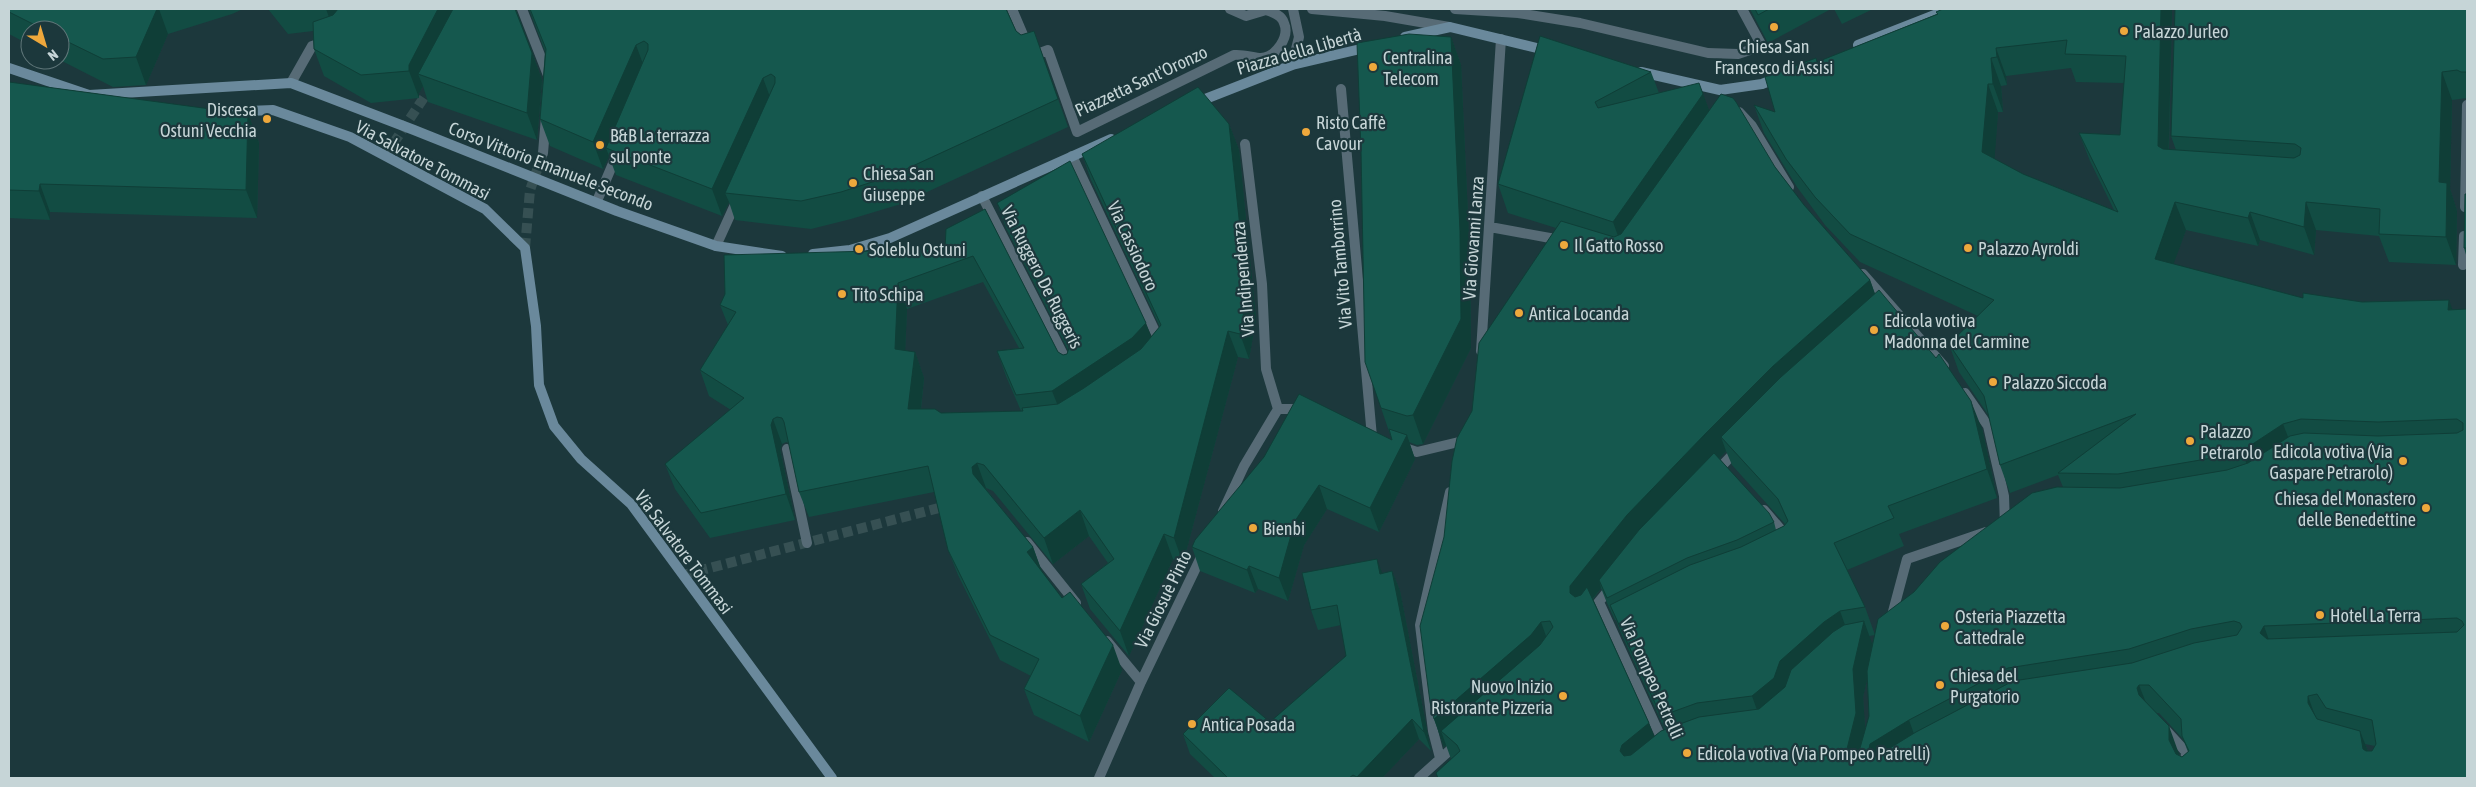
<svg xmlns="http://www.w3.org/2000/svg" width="2476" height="787" font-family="'Asap Condensed',sans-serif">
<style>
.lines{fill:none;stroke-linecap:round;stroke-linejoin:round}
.street-tunnel{stroke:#365053;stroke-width:10;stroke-dasharray:10 5;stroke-linecap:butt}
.street{stroke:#576b76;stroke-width:10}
.secondary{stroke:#6a899c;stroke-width:10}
.wall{fill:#124c43;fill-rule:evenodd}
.shaded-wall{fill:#0f3e37}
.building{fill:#15584e;stroke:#0f3e37;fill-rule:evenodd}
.poi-dot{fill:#eea83c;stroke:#1c383c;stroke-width:2}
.labels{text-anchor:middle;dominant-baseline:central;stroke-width:4.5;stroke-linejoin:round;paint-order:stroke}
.poi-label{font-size:18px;fill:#c6d5d7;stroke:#1c383c;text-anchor:start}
.street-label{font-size:18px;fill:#c6d5d7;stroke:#1c383c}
</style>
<rect width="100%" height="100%" fill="#1c383c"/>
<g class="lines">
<path class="street-tunnel" d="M 385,156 L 425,96
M 525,248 L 530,190 L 543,153
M 683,575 L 950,505"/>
<path class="street" d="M 522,9 L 549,78
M 1012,9 L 1032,56 L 1048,50 L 1077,132 L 1234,55 C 1244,54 1254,58 1261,58 C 1276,57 1290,37 1284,23 C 1282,15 1272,12 1266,10 L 1246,16 L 1230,9
M 1312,9 L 1385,16 L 1449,27
M 1455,9 L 1518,13 L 1580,23 L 1708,53 L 1738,54 L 1762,46 L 1742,9
M 1292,65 L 1299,37 L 1293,9
M 291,83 L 312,46 L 325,42
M 1341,89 L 1372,437
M 1739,112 L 1752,126 L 1789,187
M 1245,144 L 1262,284 L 1266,369 L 1278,409
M 543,153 L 546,117
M 1072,156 L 1160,342
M 982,196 L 1069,366
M 597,201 L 617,154
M 2465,207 L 2467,105
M 1490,227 L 1561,240
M 716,246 L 737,200
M 2463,265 L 2464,236
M 1863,274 L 1944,366
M 1481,351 L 1501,39
M 1965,393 L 1988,426 L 2004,496 L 2005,525
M 1399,446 L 1417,452 L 1467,440
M 787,449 L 807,543
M 1714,474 L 1737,450
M 1764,510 L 1783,532 L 1787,540
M 1223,511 L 1244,466 L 1278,409 L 1303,409
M 1027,542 L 1076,603
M 1599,602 L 1664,744
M 1588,615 L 1612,586
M 1891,619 L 1907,559 L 1986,532
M 1107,641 L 1141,682
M 2165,729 L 2186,752 L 2185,765 L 2192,778
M 1440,758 L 1433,731 L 1420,625 L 1450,492
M 1099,778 L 1141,682 L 1203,553
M 1419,778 L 1459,742"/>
<path class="secondary" d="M 1405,37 L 1450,27 L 1549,51
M 1858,45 L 1950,9
M 9,68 L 89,95 L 291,83 L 414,130 L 617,211 L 716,246 L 782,256
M 1641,72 L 1720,90 L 1762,84 L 1777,78
M 1195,103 L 1292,65 L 1369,47
M 213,112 L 273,110 L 350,137 L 485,209 L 525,248 L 536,326 L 539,385 L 554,426 L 581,459 L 631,504 L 832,778
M 813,254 L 850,250 L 890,238 L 1111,139"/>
</g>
<path class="wall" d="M 9,9 L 243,9 L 232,14 L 168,34 L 146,85 L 113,87 L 60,60 L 60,30 L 30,30 L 30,45 L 9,34 Z
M 268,9 L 516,9 L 516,10 L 542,80 L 537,140 L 428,102 L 423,86 L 419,93 L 419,98 L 371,103 L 324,76 L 314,49 L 313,31 L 288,34 Z
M 529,9 L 1006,9 L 1016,31 L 1021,35 L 1034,31 L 1068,127 L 901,204 L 851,219 L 811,229 L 735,220 L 729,202 L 722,216 L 616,175 L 609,156 L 603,169 L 550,146 L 540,119 L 545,51 Z
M 1750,9 L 1831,9 L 1768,43 Z
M 1834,9 L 1873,9 L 1842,24 Z
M 1943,9 L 2172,9 L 2169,149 L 2176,150 L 2171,136 L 2467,9 L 2467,98 L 2452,100 L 2450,189 L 2457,211 L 2456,265 L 2389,262 L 2379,236 L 2316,230 L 2314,255 L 2260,240 L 2258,246 L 2186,230 L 2173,264 L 2303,298 L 2362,302 L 2449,300 L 2452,310 L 2467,309 L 2467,778 L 1438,778 L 1436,773 L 1451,759 L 1446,745 L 1444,747 L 1434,719 L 1444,537 L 1472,411 L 1556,228 L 1508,213 L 1498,184 L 1540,36 L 1651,72 L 1659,93 L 1703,94 L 1709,111 L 1775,167 L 1804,205 L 1870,280 L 1875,294 L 1982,429 L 1997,498 L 1899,534 L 1904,546 L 1847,570 L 1865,607 L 1875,635 L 2063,487 L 2058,475 L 2010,493 L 2000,465 L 1989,416 L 1959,372 L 1949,344 L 1978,316 L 1860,262 L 1825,225 L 1797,187 L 1764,133 L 1754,105 L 1775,112 L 1817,62 L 1937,14 L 1936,12 ZM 2071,68 L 2076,82 L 2124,83 L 2120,135 L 2079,133 L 2090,161 L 2114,210 L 2023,174 L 1994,159 L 1998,112 L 2003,112 L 2001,86 L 2007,85 L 2006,76 ZM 1726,451 L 1732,465 L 1785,524 L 1784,526 L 1776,530 L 1774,522 L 1719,458 ZM 1601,588 L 1607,603 L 1615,620 L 1616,620 L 1621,633 L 1665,730 L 1654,737 L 1649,723 L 1593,599 ZM 1875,635 L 1872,645 L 1869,636 ZM 1867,679 L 1869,716 L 1865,730 L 1863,697 ZM 2156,713 L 2159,713 L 2183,739 L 2188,752 L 2182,757 L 2179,755 ZM 2365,744 L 2375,746 L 2372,751 L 2368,751 Z
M 1451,37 L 1461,65 L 1470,259 L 1471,348 L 1423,444 L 1417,445 L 1409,442 L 1415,459 L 1379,532 L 1327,509 L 1304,545 L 1288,601 L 1258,589 L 1255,593 L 1200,571 L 1192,547 L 1392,440 L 1381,408 Z
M 9,82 L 248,114 L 259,143 L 257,218 L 50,212 L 50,220 L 9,218 Z
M 1229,124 L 1239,150 L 1256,319 L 1249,359 L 1238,357 L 1183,563 L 1173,559 L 1129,656 L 1090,609 L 1081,584 L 1108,563 L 1089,536 L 1053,564 L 993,491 L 986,488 L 986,489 L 1033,547 L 1042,572 L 1062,598 L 1122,670 L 1089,742 L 1034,715 L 1024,689 L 1031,676 L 1000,660 L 958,575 L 948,550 L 934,492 L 809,517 L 799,492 L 789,443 L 786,442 L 782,444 L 780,450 L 795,520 L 710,538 L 675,489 L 665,464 L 731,410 L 709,396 L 700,370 L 728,325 L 720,305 L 945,249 L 985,209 L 1058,352 L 1063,355 L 1067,354 L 1068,350 L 1006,228 L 997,203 L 1151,337 L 1160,327 L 1091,180 L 1082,154 ZM 983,282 L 1019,348 L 997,351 L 1006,376 L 1021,411 L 941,413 L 921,409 L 924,378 L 915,352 L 905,351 L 907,309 Z
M 2467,194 L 2467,258 L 2464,248 Z
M 1392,571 L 1400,591 L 1431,751 L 1419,739 L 1382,778 L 1215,778 L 1190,754 L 1183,734 L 1270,722 L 1346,656 L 1341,625 L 1318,630 L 1311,610 L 1382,573 Z"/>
<path class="shaded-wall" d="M 157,9 L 159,9 L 168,34 L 146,85 L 136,57 Z
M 326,9 L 355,9 L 334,31 Z
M 438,9 L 461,9 L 418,74 L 423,86 L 419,93 L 419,98 L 409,71 L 409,65 Z
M 2161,9 L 2172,9 L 2168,174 L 2158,146 Z
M 1451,37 L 1461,65 L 1470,259 L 1471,348 L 1423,444 L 1413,415 Z
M 636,45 L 646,72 L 606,148 L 609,156 L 603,169 L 593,142 Z
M 1996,48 L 2006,76 L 2007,85 L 1997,57 Z
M 532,53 L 542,80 L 537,140 L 527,113 Z
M 1991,58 L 2001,86 L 2003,112 L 1993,84 Z
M 2442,72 L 2452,100 L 2450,189 L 2457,211 L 2456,265 L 2446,237 L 2439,182 Z
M 763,78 L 773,105 L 725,193 L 729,202 L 722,216 L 712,189 Z
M 1988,84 L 1998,112 L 1993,180 L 1982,152 Z
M 1703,94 L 1714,123 L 1623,250 L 1613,222 Z
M 248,114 L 259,143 L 257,218 L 246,190 Z
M 1229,124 L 1239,150 L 1256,319 L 1249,359 L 1240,334 Z
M 40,184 L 50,212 L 50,220 L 39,191 Z
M 2175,202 L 2186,230 L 2165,287 L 2155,259 Z
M 2306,202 L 2316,230 L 2314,255 L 2304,227 Z
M 2250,212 L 2260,240 L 2258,246 L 2248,218 Z
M 1870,280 L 1880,308 L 1721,437 L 1726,451 L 1637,543 L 1599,580 L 1601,588 L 1580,614 L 1570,593 L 1570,586 L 1627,515 L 1707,432 L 1772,367 Z
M 898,283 L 907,309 L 904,375 L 895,349 Z
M 2449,300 L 2459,328 L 2448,310 Z
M 1146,323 L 1156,349 L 1062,416 L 1052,391 Z
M 1228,331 L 1238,357 L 1183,563 L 1174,538 Z
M 915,352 L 924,378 L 918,435 L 908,409 Z
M 1971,401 L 1982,429 L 1997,498 L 1987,469 Z
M 773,419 L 782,444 L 780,450 L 795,520 L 786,494 L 771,425 Z
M 2283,424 L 2294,452 L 2252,479 L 2242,451 Z
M 1407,435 L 1415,459 L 1379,532 L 1370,508 Z
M 977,463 L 986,488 L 981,493 L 973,474 L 972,467 Z
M 1319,485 L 1327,509 L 1304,545 L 1288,601 L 1279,578 L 1295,521 Z
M 1080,510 L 1089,536 L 1053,564 L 1044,538 Z
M 1164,534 L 1173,559 L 1129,656 L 1120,631 Z
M 1033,547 L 1042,572 L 1027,552 Z
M 1377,559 L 1384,578 L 1380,574 Z
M 1249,566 L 1258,589 L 1255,593 L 1247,570 Z
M 1392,571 L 1400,591 L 1431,751 L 1424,732 Z
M 1840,611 L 1850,639 L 1762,724 L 1752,696 L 1780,661 L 1824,622 Z
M 1864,621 L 1874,649 L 1863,697 L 1866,741 L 1857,777 L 1847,749 L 1853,669 Z
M 1541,622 L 1551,650 L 1441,731 L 1446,745 L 1444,747 L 1434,719 Z
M 2264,626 L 2274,654 L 2260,633 Z
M 1113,645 L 1122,670 L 1089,742 L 1080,716 Z
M 2139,685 L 2150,713 L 2139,695 L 2137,688 Z
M 2308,696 L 2318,724 L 2308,703 Z
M 1412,719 L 1419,739 L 1382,778 L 1358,778 L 1357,777 Z
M 1909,720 L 1919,748 L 1880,772 L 1868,753 L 1870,744 Z
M 1649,723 L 1660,751 L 1632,773 L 1620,751 L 1622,745 Z
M 2169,726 L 2179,754 L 2179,768 L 2169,740 Z
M 2360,731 L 2371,759 L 2363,749 Z"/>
<path class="building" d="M 9,9 L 157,9 L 136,57 L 103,59 L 60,38 L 60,30 L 45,30 L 9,12 Z
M 338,9 L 438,9 L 409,65 L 409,71 L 361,75 L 314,49 L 313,22 L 333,15 Z
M 453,9 L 515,9 L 532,53 L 527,113 L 418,74 Z
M 530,9 L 1006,9 L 1016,31 L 1021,35 L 1034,31 L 1058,99 L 891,176 L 841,192 L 801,201 L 725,193 L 775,83 L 775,77 L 771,74 L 763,78 L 712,189 L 606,148 L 648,50 L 648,44 L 644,41 L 636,45 L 593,142 L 540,119 L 546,49 Z
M 1755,9 L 1769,9 L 1758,15 Z
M 1943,9 L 2161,9 L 2158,146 L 2163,149 L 2294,158 L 2300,155 L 2301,148 L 2295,144 L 2171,136 L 2175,9 L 2467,9 L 2467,72 L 2461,72 L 2457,70 L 2442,72 L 2439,182 L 2447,183 L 2446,237 L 2379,234 L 2380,209 L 2306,202 L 2304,227 L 2250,212 L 2248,218 L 2175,202 L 2155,259 L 2303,298 L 2303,293 L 2362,302 L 2449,300 L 2448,310 L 2467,309 L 2467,778 L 1438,778 L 1436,773 L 1460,751 L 1457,745 L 1441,731 L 1540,645 L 1553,627 L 1550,621 L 1541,622 L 1531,635 L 1434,719 L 1430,702 L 1420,626 L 1444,537 L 1452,461 L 1457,438 L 1472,411 L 1479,343 L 1561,221 L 1614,237 L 1621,234 L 1721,94 L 1733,98 L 1736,102 L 1775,167 L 1804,205 L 1870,280 L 1772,367 L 1707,432 L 1627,515 L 1570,586 L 1570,593 L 1575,597 L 1581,595 L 1587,587 L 1649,723 L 1622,745 L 1620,751 L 1624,756 L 1631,755 L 1661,731 L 1699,717 L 1759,709 L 1785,687 L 1791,670 L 1833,632 L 1844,625 L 1864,621 L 1853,669 L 1856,713 L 1847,749 L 1849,755 L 1858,755 L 1869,716 L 1867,671 L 1878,619 L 1914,592 L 1940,562 L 2032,493 L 2057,487 L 2120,488 L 2227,470 L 2248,463 L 2290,436 L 2304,433 L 2378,436 L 2457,433 L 2463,430 L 2463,423 L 2457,419 L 2378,422 L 2301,419 L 2283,424 L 2242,451 L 2224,456 L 2118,474 L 2058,473 L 2136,414 L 2000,465 L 1984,396 L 1949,344 L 1994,300 L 1850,234 L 1815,197 L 1786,159 L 1754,105 L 1775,112 L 1765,77 L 1816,58 L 1817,62 L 1938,14 L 1936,12 ZM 2067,40 L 2065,54 L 2126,56 L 2120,135 L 2079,133 L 2118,212 L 2023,174 L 1982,152 L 1988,84 L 1993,84 L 1991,58 L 1997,57 L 1996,48 ZM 2457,618 L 2462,621 L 2464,625 L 2457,632 L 2267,639 L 2260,633 L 2264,626 ZM 2234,621 L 2240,623 L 2242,627 L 2237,635 L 2194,643 L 2132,663 L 2013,681 L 1916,732 L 1877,756 L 1871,756 L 1868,753 L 1870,744 L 1909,720 L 2008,668 L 2129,649 L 2191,629 ZM 2139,685 L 2149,685 L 2181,719 L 2182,736 L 2189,751 L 2182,757 L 2176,754 L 2169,740 L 2169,726 L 2139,695 L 2137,688 ZM 2317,694 L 2326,708 L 2372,720 L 2376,744 L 2372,751 L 2366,751 L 2363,749 L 2360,731 L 2317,719 L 2308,703 L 2308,696 Z
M 1409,34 L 1451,37 L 1460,231 L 1461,319 L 1413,415 L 1407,416 L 1381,408 L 1365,362 L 1361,150 L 1357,43 Z
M 1540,36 L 1651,72 L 1595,102 L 1598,108 L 1699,83 L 1703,94 L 1613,222 L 1498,184 Z
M 9,82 L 248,114 L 246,190 L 40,184 L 39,191 L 9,190 Z
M 1198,87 L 1229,124 L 1247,293 L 1240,334 L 1228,331 L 1174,538 L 1164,534 L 1120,631 L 1081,584 L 1114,559 L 1080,510 L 1044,538 L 984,465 L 977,463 L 972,467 L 973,474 L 1033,547 L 1027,552 L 1062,598 L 1070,592 L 1113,645 L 1080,716 L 1024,689 L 1039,659 L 990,635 L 948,550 L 928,466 L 799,492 L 784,422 L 782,418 L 777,417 L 773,419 L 771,425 L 786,494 L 701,513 L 665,464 L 744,398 L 700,370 L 736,312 L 720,305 L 725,294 L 724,255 L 945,249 L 946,229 L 985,209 L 1058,352 L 1063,355 L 1067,354 L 1070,345 L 997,203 L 1070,161 L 1146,323 L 1132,338 L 1052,391 L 1016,395 L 997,351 L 1024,348 L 973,256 L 898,283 L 895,349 L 915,352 L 908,409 L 935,409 L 941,413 L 1023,411 L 1022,408 L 1058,404 L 1084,388 L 1141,349 L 1161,325 L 1082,154 Z
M 2465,194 L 2467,194 L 2467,248 L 2464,248 Z
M 1879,290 L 1936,358 L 1939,354 L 1971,401 L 1987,469 L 1888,506 L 1894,518 L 1834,543 L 1865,607 L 1840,611 L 1824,622 L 1780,661 L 1774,678 L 1752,696 L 1697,703 L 1661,716 L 1610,605 L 1690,565 L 1741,547 L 1784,526 L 1788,521 L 1778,499 L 1721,437 L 1781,377 Z
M 1299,394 L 1392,440 L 1389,429 L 1407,435 L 1370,508 L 1319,485 L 1295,521 L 1279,578 L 1249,566 L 1247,570 L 1192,547 L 1195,540 L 1264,457 Z
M 1714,453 L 1769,513 L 1774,522 L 1737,540 L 1687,558 L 1607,598 L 1599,580 L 1639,530 Z
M 1377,559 L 1380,574 L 1392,571 L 1424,732 L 1412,719 L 1357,777 L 1353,775 L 1349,778 L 1228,778 L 1183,734 L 1229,688 L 1270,722 L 1346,656 L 1337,605 L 1311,610 L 1302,573 Z"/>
<g class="poi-dot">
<circle cx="1774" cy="27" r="5"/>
<circle cx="2124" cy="31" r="5"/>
<circle cx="1373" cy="67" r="5"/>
<circle cx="267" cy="119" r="5"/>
<circle cx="1306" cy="132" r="5"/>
<circle cx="600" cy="145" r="5"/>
<circle cx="853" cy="183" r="5"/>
<circle cx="1564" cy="245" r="5"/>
<circle cx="1968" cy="248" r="5"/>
<circle cx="859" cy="249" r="5"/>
<circle cx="842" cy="294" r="5"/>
<circle cx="1519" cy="313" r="5"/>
<circle cx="1874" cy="330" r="5"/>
<circle cx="1993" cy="382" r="5"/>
<circle cx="2190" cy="441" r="5"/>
<circle cx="2403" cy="461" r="5"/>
<circle cx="2426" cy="508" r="5"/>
<circle cx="1253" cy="528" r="5"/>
<circle cx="2320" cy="615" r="5"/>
<circle cx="1945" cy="626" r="5"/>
<circle cx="1940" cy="685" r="5"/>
<circle cx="1563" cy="696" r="5"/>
<circle cx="1192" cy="724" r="5"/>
<circle cx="1687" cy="753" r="5"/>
</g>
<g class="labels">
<g class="poi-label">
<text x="2134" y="31">Palazzo Jurleo</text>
<text x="1774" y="46" text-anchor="middle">Chiesa San<tspan x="1774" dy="21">Francesco di Assisi</tspan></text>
<text x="1383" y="57">Centralina<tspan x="1383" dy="21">Telecom</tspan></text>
<text x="257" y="109" text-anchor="end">Discesa<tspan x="257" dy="21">Ostuni Vecchia</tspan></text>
<text x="1316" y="122">Risto Caffè<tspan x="1316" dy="21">Cavour</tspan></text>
<text x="610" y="135">B&amp;B La terrazza<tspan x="610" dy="21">sul ponte</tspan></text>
<text x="863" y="173">Chiesa San<tspan x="863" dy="21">Giuseppe</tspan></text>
<text x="1574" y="245">Il Gatto Rosso</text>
<text x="1978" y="248">Palazzo Ayroldi</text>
<text x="869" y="249">Soleblu Ostuni</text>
<text x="852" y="294">Tito Schipa</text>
<text x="1529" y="313">Antica Locanda</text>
<text x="1884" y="320">Edicola votiva<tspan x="1884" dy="21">Madonna del Carmine</tspan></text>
<text x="2003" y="382">Palazzo Siccoda</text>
<text x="2200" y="431">Palazzo<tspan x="2200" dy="21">Petrarolo</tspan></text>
<text x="2393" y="451" text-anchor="end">Edicola votiva (Via<tspan x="2393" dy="21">Gaspare Petrarolo)</tspan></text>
<text x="2416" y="498" text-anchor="end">Chiesa del Monastero<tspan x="2416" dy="21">delle Benedettine</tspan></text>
<text x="1263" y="528">Bienbi</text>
<text x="2330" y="615">Hotel La Terra</text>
<text x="1955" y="616">Osteria Piazzetta<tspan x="1955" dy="21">Cattedrale</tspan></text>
<text x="1950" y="675">Chiesa del<tspan x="1950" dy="21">Purgatorio</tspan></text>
<text x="1553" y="686" text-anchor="end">Nuovo Inizio<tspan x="1553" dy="21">Ristorante Pizzeria</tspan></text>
<text x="1202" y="724">Antica Posada</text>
<text x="1697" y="753">Edicola votiva (Via Pompeo Patrelli)</text>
</g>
<g class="street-label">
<text transform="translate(1299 51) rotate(-16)">Piazza della Libertà</text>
<text transform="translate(1141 81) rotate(-25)">Piazzetta Sant'Oronzo</text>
<text transform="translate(423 160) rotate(28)">Via Salvatore Tommasi</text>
<text transform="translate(551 166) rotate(21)">Corso Vittorio Emanuele Secondo</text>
<text transform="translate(1473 238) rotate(-86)">Via Giovanni Lanza</text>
<text transform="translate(1133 246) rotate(65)">Via Cassiodoro</text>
<text transform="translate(1340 264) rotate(-95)">Via Vito Tamborrino</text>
<text transform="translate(1042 277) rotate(63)">Via Ruggero De Ruggeris</text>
<text transform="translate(1243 279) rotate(-95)">Via Indipendenza</text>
<text transform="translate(684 552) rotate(53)">Via Salvatore Tommasi</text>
<text transform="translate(1163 599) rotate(-64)">Via Giosuè Pinto</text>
<text transform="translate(1652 678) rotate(66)">Via Pompeo Petrelli</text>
</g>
</g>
<rect width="2476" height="787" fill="none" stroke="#c6d5d7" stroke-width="20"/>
<g transform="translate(45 45) rotate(142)"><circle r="24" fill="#1c383c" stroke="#60777a"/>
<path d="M0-4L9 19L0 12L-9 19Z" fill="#eea83c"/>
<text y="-8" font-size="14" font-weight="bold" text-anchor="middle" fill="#c6d5d7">N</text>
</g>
</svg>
